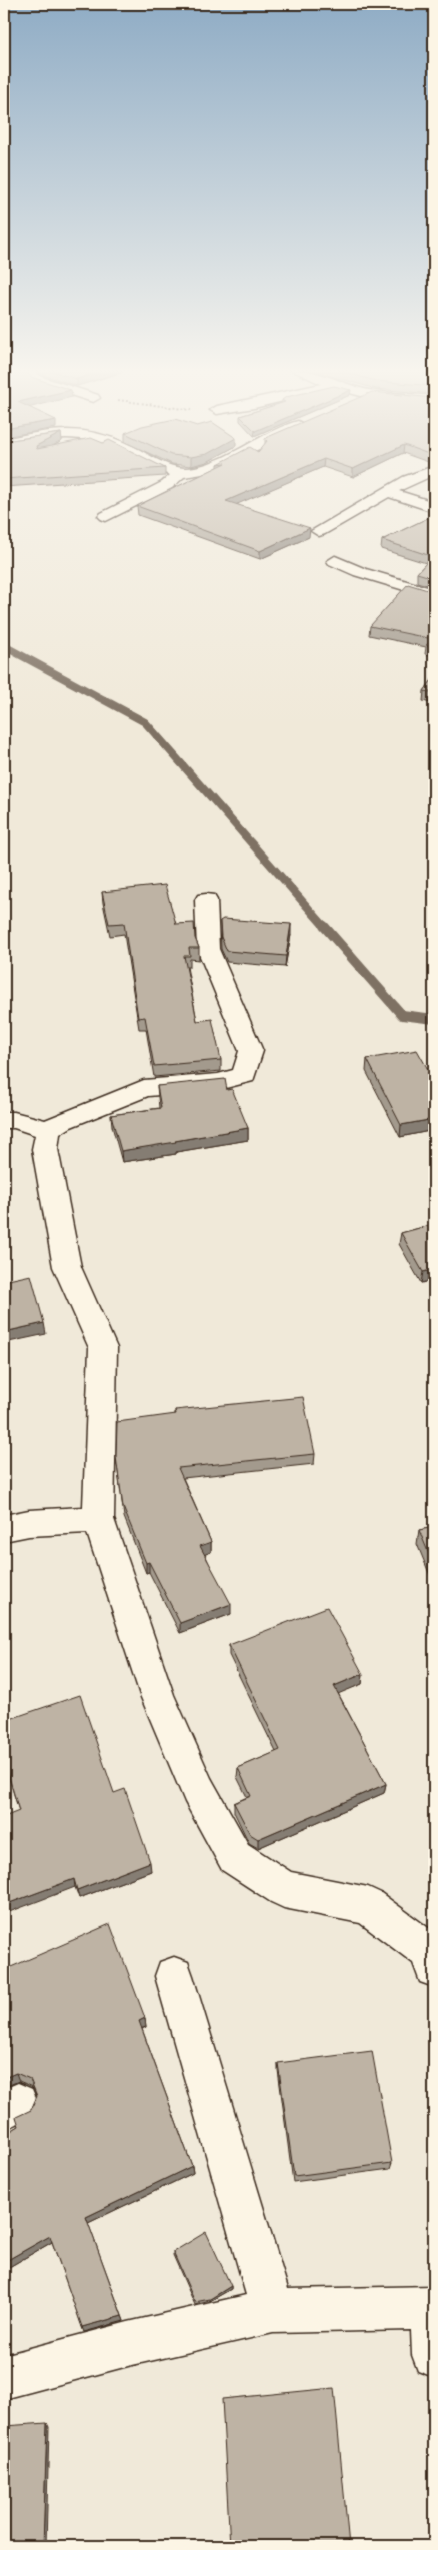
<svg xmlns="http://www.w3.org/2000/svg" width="438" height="2550" font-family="Delius,sans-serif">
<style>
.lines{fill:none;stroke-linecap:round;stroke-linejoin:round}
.stream-far1{stroke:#7e7163;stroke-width:8}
.stream{stroke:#7e7163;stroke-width:10}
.minor-casing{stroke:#3b2a1e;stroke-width:3}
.path{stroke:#3b2a1e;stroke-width:2;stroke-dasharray:2 2;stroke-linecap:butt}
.minor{fill:#fcf5e5;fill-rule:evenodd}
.wall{fill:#a39a8d;stroke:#3b2a1e}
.shaded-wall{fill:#857d73;stroke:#3b2a1e}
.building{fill:#beb3a4;stroke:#3b2a1e}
</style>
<rect width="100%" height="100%" fill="#f0e9d9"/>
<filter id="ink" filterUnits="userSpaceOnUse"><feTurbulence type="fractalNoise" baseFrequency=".02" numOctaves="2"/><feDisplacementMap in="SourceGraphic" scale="10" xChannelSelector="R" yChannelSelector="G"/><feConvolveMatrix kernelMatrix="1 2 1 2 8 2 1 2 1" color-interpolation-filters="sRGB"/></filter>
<g filter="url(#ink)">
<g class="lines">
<path class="stream-far1" d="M 4,646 L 145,722 L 325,927"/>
<path class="stream" d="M 324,926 L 402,1015 L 434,1019"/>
<defs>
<path id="minor" d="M 18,370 L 33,370 L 42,377 L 98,395 L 100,398 L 93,402 L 32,383 Z
M 291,370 C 318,368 342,385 369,390 C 390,394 413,394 434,396 L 434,404 L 369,398 L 334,389 L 254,408 L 217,414 L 210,410 L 217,406 L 321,384 Z
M 298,421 L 305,425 L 303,428 L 209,473 L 184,477 L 172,488 L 106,521 L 101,519 L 98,516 L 101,513 L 162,482 L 170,475 C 151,469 135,458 117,450 C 75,430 47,439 4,447 L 4,439 C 51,429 84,423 130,445 C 148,453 166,468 186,468 C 221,467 263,430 298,421 Z
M 434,466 L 434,475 L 399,491 L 434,502 L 434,512 L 389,497 L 325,534 L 319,536 L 311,531 L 403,477 Z
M 335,556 L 366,569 L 434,589 L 434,599 L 354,575 L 329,564 L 327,561 Z
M 206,894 L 214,895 L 217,900 L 219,949 L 263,1051 L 253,1081 L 218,1090 L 148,1096 L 71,1127 L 60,1134 L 58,1149 L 81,1267 L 117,1348 L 114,1519 L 174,1695 L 211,1778 L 248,1844 L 291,1872 L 368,1887 L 381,1893 L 434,1932 L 434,1987 L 420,1982 L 413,1963 L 360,1923 L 284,1908 L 271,1902 L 222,1870 L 185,1802 L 140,1695 L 87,1533 L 29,1536 L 4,1541 L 4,1515 L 29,1510 L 83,1507 L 89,1348 L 53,1267 L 32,1149 L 35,1135 L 14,1128 L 4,1128 L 4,1112 L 14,1112 L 45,1120 L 144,1080 L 218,1074 L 233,1070 L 239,1051 L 197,949 L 195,900 L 198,895 Z
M 174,1957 L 188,1962 L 193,1976 L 288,2289 L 434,2286 L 434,2377 L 418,2371 L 412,2355 L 411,2330 L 273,2333 L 128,2366 L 4,2399 L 4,2355 L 128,2322 L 246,2295 L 155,1976 L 160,1962 Z
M 18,2083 L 32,2089 L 38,2103 L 32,2117 L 4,2130 L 4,2089 Z"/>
</defs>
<use href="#minor" class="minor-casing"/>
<path class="path" d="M 118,400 L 191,410"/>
<use href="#minor" class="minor"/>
</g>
<path class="wall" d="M 35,370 L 123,370 L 123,372 L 77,386 L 43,375 Z
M 320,370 L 434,370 L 434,395 L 434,394 L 376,389 L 320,373 Z
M 350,395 L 254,436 L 240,421 L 240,416 L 282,403 L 282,400 Z
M 434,398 L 434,464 L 403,453 L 353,477 L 323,467 L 236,504 L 309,537 L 260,559 L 138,515 L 137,506 L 218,467 L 218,464 L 258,452 L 265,444 L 265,439 Z
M 61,433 L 62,441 L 53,446 L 103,443 L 165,468 L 165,476 L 4,487 L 4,441 Z
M 125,433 L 236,446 L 207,462 L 191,466 L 172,464 L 125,442 Z
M 434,515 L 434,587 L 417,582 L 417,573 L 426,563 L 381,549 L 382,540 Z
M 434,592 L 434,656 L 425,654 L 426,647 L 369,635 L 370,626 Z
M 434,677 L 434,704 L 423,701 L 424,691 Z
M 102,892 L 176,924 L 195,938 L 199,948 L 199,960 L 190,959 L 190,967 L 187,967 L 197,1021 L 221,1060 L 221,1071 L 154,1077 L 146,1029 L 139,1029 L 124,934 L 110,936 L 103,903 Z
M 220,921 L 291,935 L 285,967 L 227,962 L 221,949 Z
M 367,1059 L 434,1080 L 434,1130 L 400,1137 L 366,1071 Z
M 157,1086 L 227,1090 L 248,1128 L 248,1140 L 176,1152 L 176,1154 L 122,1162 L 112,1126 L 111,1115 L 159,1108 Z
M 434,1224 L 434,1280 L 421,1283 L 399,1244 L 401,1233 Z
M 175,1410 L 315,1454 L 314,1464 L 183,1478 L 211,1542 L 211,1552 L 205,1554 L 231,1614 L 180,1633 L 149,1572 L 146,1573 L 124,1517 L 116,1457 L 175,1414 Z
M 434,1527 L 434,1585 L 417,1544 L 419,1530 Z
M 229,1645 L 363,1674 L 362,1684 L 338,1693 L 386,1784 L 384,1793 L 258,1848 L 249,1843 L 234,1812 L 234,1803 L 247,1797 L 237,1777 L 238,1768 L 276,1752 L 229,1655 Z
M 4,1721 L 114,1793 L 151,1871 L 79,1898 L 75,1887 L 19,1811 L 4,1762 Z
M 145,2018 L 146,2027 L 142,2029 L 192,2166 L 193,2173 L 88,2223 L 124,2321 L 84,2332 L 52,2242 L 4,2270 L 4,2135 L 19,2126 L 31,2110 L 37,2097 L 33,2087 L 19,2081 L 7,2086 L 4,2076 Z
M 278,2063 L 392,2163 L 390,2169 L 293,2182 L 278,2070 Z
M 173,2252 L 231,2286 L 231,2289 L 210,2301 L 195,2305 L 173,2255 Z"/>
<path class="shaded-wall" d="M 105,370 L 123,370 L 123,372 L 77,386 L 77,379 Z
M 71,390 L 72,397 L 19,410 L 18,402 Z
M 351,390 L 350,395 L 254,436 L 255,431 Z
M 56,420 L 56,428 L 4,437 L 4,429 Z
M 61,433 L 62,441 L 37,454 L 36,446 Z
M 236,438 L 236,446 L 207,462 L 191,466 L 191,457 Z
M 404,445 L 403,453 L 353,477 L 353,469 Z
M 324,459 L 323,467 L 226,509 L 226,501 Z
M 310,528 L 309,537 L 260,559 L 260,551 Z
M 291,924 L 291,935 L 285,967 L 286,956 Z
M 434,1119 L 434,1130 L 400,1137 L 401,1125 Z
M 248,1128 L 248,1140 L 176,1152 L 176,1154 L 122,1162 L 121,1151 L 175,1141 Z
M 434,1269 L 434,1280 L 421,1283 L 423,1272 Z
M 44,1323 L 46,1334 L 4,1343 L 4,1332 Z
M 211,1542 L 211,1552 L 201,1556 L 200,1546 Z
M 149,1562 L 149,1572 L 146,1573 L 146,1563 Z
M 231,1604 L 231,1614 L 180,1633 L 180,1623 Z
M 363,1674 L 362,1684 L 333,1696 L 334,1686 Z
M 386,1784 L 384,1793 L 258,1848 L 258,1839 Z
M 150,1862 L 151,1871 L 79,1898 L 77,1890 Z
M 74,1879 L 75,1887 L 4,1914 L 4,1905 Z
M 145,2018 L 146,2027 L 140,2029 L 139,2021 Z
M 16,2073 L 19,2081 L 7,2086 L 4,2078 Z
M 192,2166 L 193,2173 L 88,2223 L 86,2217 Z
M 50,2236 L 52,2242 L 4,2270 L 4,2262 Z
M 231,2286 L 231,2289 L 210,2301 L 210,2299 Z
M 122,2316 L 124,2321 L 84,2332 L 82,2327 Z
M 47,2423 L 49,2427 L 46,2546 L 43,2546 Z"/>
<path class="building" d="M 4,370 L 24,370 L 31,377 L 71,390 L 18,402 L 56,420 L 4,429 Z
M 48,370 L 105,370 L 77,379 Z
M 336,370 L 434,370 L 434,386 L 376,381 Z
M 334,386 L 351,390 L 255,431 L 240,416 L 285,402 L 282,400 L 286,397 Z
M 372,392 L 434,398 L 434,456 L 404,445 L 353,469 L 324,459 L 226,501 L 310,528 L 260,551 L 137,506 L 226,463 L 218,464 L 250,447 L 258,452 L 267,441 L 265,439 L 270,436 Z
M 175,419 L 197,426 L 212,422 L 236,438 L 207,454 L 191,457 L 171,455 L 125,433 L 142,426 Z
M 61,433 L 36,446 L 37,449 L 91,438 L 103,443 L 109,440 L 165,468 L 4,479 L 4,441 Z
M 434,515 L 434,557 L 382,540 Z
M 434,559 L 434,578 L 417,573 L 427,562 Z
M 408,584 L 434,592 L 434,647 L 426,645 L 433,639 L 370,626 Z
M 434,677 L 434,693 L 424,691 Z
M 165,885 L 176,924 L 194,923 L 195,938 L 199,948 L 189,948 L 190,956 L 184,956 L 197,1021 L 212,1019 L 221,1060 L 154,1066 L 145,1017 L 138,1018 L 124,923 L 109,924 L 102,892 Z
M 223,919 L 291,924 L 286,956 L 227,951 L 221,937 L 220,921 Z
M 417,1050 L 434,1080 L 434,1119 L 401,1125 L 367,1059 Z
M 225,1079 L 227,1090 L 232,1089 L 248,1128 L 175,1141 L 176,1142 L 121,1151 L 111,1115 L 161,1108 L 157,1086 Z
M 434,1224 L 434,1269 L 423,1272 L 401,1233 Z
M 31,1275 L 44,1323 L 4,1332 L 4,1281 Z
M 303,1397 L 315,1454 L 178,1468 L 211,1542 L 200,1546 L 231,1604 L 180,1623 L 149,1562 L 146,1563 L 123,1507 L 116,1457 L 117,1422 L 176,1414 L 175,1410 Z
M 434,1527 L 434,1566 L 419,1530 Z
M 327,1607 L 363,1674 L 334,1686 L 386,1784 L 258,1839 L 250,1834 L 234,1803 L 251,1796 L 238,1768 L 280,1750 L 229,1645 Z
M 80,1695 L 114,1793 L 125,1789 L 150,1862 L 77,1890 L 74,1879 L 4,1905 L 4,1817 L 19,1811 L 4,1760 L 4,1721 Z
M 110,1924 L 145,2018 L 139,2021 L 192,2166 L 86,2217 L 122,2316 L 82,2327 L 50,2236 L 4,2262 L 4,2135 L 19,2126 L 16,2117 L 31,2110 L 37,2096 L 30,2079 L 16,2073 L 4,2078 L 4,1970 Z
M 372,2051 L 392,2163 L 294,2176 L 278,2063 Z
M 206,2232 L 231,2286 L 210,2299 L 195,2302 L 173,2252 Z
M 334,2388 L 349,2546 L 230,2546 L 222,2399 Z
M 47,2423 L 43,2546 L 4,2546 L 4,2426 Z"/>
</g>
<linearGradient id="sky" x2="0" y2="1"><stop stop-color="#8facc5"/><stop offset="0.51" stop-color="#f8f5ee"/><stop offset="1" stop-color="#f8f5ee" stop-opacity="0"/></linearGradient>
<rect width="438" height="727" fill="url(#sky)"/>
<rect width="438" height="2550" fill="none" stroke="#fcf5e5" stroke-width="20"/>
<rect x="10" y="10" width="418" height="2530" fill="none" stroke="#3b2a1e" stroke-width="2" filter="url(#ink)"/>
</svg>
